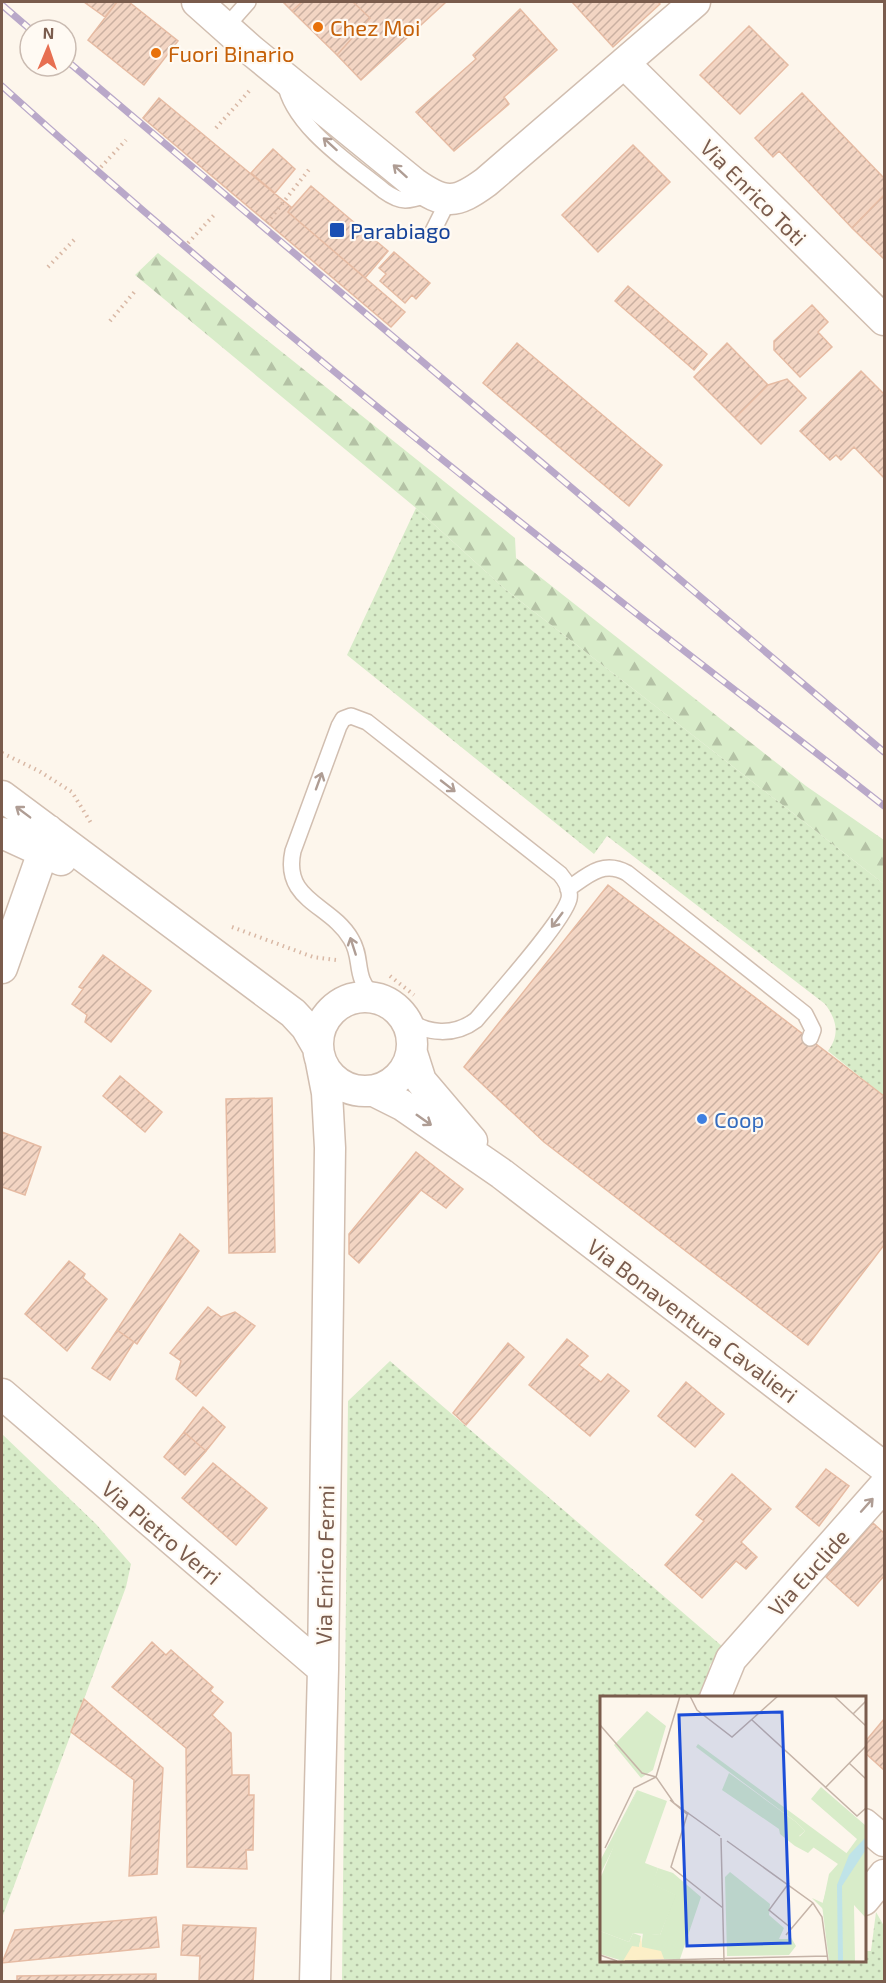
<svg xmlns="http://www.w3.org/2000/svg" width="886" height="1983" font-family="'Exo 2',sans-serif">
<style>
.grass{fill:url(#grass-dots)}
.forest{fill:url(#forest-firs)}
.building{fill:url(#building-hatch);stroke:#e6bba3;stroke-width:1.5}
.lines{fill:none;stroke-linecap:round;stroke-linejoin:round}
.lane-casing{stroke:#d1beb0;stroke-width:18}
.street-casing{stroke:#d1beb0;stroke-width:33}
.path{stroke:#d9b8a5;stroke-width:4;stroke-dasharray:1.5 4.5;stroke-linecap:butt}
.lane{stroke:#fff;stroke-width:15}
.street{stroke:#fff;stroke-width:30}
.rail-casing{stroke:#b9a8c9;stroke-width:7}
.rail{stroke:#fffaf3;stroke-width:4.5;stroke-dasharray:14;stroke-linecap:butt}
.oneway{stroke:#af9d94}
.food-dot{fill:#e8710a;stroke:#fffaf3;stroke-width:2}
.transit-dot{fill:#1a4fb4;stroke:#fffaf3;stroke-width:2}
.shop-dot{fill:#3f7fe0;stroke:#fffaf3;stroke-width:2}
.labels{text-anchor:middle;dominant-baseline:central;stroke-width:4.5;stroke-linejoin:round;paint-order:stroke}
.food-label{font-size:22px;fill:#c56008;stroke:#fffaf3;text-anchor:start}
.street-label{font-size:22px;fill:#7a5c4d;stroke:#fffaf3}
.transit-label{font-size:22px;fill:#164399;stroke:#fffaf3;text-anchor:start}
.shop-label{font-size:22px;fill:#366cbe;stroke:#fffaf3;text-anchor:start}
.inset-road{fill:none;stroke:#c5b3a7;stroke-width:1.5}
.view{fill:#1d4ed8;fill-opacity:0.15;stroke:#1d4ed8;stroke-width:3}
.inset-edge{fill:none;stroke:#7a5c4d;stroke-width:3}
</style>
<defs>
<pattern id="grass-dots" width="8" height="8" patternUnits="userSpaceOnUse" patternTransform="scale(1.5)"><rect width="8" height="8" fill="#d8ecc9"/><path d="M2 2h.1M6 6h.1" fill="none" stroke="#b4c2a5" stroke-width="1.8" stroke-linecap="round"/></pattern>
<pattern id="forest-firs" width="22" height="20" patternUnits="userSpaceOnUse" patternTransform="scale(1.5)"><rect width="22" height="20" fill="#d8ecc9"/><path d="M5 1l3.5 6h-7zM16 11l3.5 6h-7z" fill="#b4c2a5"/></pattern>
<pattern id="building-hatch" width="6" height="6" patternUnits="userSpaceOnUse" patternTransform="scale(1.5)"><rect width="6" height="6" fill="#f3d5c3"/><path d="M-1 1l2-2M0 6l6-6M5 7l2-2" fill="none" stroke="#cab0a1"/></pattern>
</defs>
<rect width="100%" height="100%" fill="#fdf6ec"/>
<path class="grass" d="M 416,508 L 506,590 L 884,884 L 884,1096 L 828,1051 C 840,1035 837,1020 825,1004 L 607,836 L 594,854 L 347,655 Z
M 390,1361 L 723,1647 L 710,1665 L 702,1698 L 601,1698 L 601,1960 L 864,1960 L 864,1951 L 871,1951 L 876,1912 L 884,1926 L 884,1981 L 342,1982 L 348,1401 Z
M 2,1434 L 96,1524 L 131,1564 L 126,1587 L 2,1918 Z"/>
<path class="forest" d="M 158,253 L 515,538 L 516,558 L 806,786 L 884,840 L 884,884 L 506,590 L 416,508 L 135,275 Z"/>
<path class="building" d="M 84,2 L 117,2 L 105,17 Z
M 117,2 L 129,2 L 178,41 L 144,85 L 88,40 Z
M 283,2 L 302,2 L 292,11 Z
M 302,2 L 353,2 L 370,18 L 337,55 L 292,11 Z
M 353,2 L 446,2 L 361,80 L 337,55 L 370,18 Z
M 572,2 L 658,2 L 660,4 L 613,47 Z
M 520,9 L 557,50 L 504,97 L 509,104 L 454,151 L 416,112 L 476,59 L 473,55 Z
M 749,26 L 788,65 L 740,114 L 700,75 Z
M 802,93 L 884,178 L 884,195 L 852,228 L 779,151 L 773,157 L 755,138 Z
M 159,98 L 291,207 L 288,212 L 405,312 L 391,327 L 143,118 Z
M 633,145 L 670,182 L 598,252 L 562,215 Z
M 273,149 L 295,169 L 275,193 L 251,173 Z
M 311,186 L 388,251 L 365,278 L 288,212 Z
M 884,195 L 884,259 L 852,228 Z
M 394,252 L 430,283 L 416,299 L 412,295 L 405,303 L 380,281 L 386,274 L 379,268 Z
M 628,286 L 707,354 L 694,370 L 615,301 Z
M 812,305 L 828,322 L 818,332 L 832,347 L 800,377 L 774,350 L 774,341 Z
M 517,343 L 662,465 L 629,506 L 483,383 Z
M 727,343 L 768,385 L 735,418 L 694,377 Z
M 861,371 L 884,394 L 884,478 L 854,447 L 841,460 L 836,455 L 830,460 L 800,431 Z
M 787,379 L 806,398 L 761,444 L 735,418 L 768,385 Z
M 608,885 L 884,1096 L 884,1245 L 808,1345 L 544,1142 L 464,1067 Z
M 103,955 L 151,991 L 111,1042 L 85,1022 L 87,1015 L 72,1004 L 83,989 L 79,987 Z
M 120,1076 L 162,1112 L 145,1132 L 103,1096 Z
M 272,1098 L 275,1252 L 229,1253 L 226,1099 Z
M 2,1132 L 41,1147 L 25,1195 L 2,1187 Z
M 416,1152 L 463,1189 L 446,1208 L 421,1190 L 359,1263 L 349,1254 L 349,1234 Z
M 180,1234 L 199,1251 L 137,1344 L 117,1330 Z
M 69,1261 L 85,1274 L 83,1278 L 107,1299 L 67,1351 L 25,1314 Z
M 208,1307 L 221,1317 L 235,1312 L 255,1326 L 196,1396 L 176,1379 L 181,1361 L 170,1353 Z
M 117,1330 L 134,1342 L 110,1380 L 92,1368 Z
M 567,1339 L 588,1356 L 579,1365 L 601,1382 L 608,1374 L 629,1391 L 590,1436 L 529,1385 Z
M 508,1343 L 524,1357 L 466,1425 L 453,1413 Z
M 686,1382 L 724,1414 L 695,1447 L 658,1416 Z
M 203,1407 L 225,1427 L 206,1451 L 184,1432 Z
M 184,1432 L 206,1451 L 185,1475 L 164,1457 Z
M 213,1463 L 267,1508 L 236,1545 L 182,1498 Z
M 826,1469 L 849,1486 L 819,1526 L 796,1507 Z
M 732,1474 L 771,1509 L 741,1542 L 757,1557 L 746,1569 L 736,1561 L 702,1598 L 665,1565 L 704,1521 L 696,1515 Z
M 873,1523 L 884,1533 L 884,1576 L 858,1606 L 826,1577 Z
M 152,1642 L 166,1655 L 171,1650 L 213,1687 L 210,1691 L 223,1702 L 212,1715 L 231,1733 L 232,1775 L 249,1775 L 249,1795 L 254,1795 L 253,1850 L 246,1850 L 247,1869 L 187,1867 L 186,1748 L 112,1687 Z
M 84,1699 L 163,1768 L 157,1874 L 129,1876 L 134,1780 L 71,1732 Z
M 884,1719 L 884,1770 L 864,1752 L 864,1743 Z
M 156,1917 L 159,1947 L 2,1963 L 15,1930 Z
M 183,1925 L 256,1928 L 253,1982 L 199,1982 L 200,1956 L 181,1955 Z
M 156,1974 L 156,1982 L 17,1982 L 17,1976 Z"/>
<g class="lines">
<defs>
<path id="lane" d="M 225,28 L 248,2
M 285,82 C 292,126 351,164 384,191 C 402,204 409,201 430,194
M 433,231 L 448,201
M 568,889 C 588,875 603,860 627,873 L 805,1014 L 813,1030 L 810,1038
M 375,997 C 352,977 364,960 351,939 C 331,904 282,901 293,851 L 339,726 L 343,719 L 351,716 L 367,722 L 560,874 C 566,881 571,889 569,899 C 563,922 495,997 476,1020 C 455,1036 426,1035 406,1018"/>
<path id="street" d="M 197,2 L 252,51 L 414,183 C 445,205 456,204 486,182 L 695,2
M 624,63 L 884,320
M 2,796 L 293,1013 L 306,1027 L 317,1046
M 2,833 L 61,860
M 2,968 L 43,852 L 48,830
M318 1044a47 47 0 1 1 94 0a47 47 0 1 1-94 0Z
M 412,1053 L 421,1081 L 472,1141
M 374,1091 L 402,1105 L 502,1174 L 884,1467
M 2,1394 L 323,1669
M 715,1698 L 731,1659 L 884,1486
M 864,1824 L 884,1841
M 864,1900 L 884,1875
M 315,1982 L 323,1669 L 330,1148 L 327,1093 L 321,1062"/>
</defs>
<use href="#lane" class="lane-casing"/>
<use href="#street" class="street-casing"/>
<path class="path" d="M 216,128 L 251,89
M 101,167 L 126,140
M 267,223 L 311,167
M 188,243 L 214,215
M 48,267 L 75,239
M 110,321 L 136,290
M 2,753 L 39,771 L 72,792 L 91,823
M 232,927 L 313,957 L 336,960
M 390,976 L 414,995"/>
<use href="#lane" class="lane"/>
<use href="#street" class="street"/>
<defs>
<path id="rail" d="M 2,5 L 31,30
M 66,60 L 884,752
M 2,86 C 197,262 401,429 609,592 C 700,664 793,734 884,806"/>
</defs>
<use href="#rail" class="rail-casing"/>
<use href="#rail" class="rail"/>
</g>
<defs><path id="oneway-shaft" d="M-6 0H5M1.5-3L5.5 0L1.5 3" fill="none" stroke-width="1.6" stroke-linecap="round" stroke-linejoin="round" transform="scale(1.5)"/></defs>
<g class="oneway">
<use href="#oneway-shaft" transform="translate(330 144) rotate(-138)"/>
<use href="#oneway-shaft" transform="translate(400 171) rotate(-138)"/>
<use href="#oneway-shaft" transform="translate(319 781) rotate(-70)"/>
<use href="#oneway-shaft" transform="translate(448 786) rotate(38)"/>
<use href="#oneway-shaft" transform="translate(23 812) rotate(-143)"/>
<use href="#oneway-shaft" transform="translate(557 920) rotate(127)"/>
<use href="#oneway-shaft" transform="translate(353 946) rotate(-108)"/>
<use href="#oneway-shaft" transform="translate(424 1120) rotate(35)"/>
<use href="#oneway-shaft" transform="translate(867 1505) rotate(-48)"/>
</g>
<g class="food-dot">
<circle cx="318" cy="27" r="6"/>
<circle cx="156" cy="53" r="6"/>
</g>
<rect class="transit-dot" x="329" y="222" width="16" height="16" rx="3"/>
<circle class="shop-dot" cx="702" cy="1119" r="6"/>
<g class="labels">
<g class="food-label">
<text x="330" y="27">Chez Moi</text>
<text x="168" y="53">Fuori Binario</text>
</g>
<g class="street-label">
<text transform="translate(754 192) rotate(45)">Via Enrico Toti</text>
<text transform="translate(693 1320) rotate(37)">Via Bonaventura Cavalieri</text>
<text transform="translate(162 1532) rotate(40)">Via Pietro Verri</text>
<text transform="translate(324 1565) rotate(-89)">Via Enrico Fermi</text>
<text transform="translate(808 1572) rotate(-48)">Via Euclide</text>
</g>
<g class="transit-label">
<text x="350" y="230">Parabiago</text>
</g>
<g class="shop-label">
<text x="714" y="1119">Coop</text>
</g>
</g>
<g transform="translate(600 1696)">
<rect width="266" height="266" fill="#fdf6ec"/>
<path d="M 47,15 L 66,30 L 53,74 L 41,82 L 14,49 ZM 129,77 L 196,126 L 205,135 L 199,140 L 215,150 L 208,157 L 195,150 L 180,138 L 179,133 L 122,94 ZM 37,94 L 21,136 L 0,179 L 0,165 ZM 58,172 L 73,177 L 101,201 L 80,263 L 64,263 L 41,251 L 43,237 L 60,239 L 75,199 L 52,188 ZM 130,176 L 170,208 L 169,219 L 184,232 L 179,243 L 188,243 L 189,238 L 196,250 L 189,259 L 127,260 L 125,181 ZM 0,235 L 29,246 L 33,237 L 41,240 L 39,251 L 23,265 L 0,258 Z" fill="#d8ecc9"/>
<path d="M 98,48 L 249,159 L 228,229 L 223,213 L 212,202 L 223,207 L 229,178 L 238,168 L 201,143 L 199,141 L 205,135 L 196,126 L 96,51 Z" fill="#d8ecc9"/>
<path d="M 41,240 L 42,251 L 61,255 L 64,263 L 23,265 L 32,250 L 39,251 Z" fill="#fcefc7"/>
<path d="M 37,94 L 67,105 L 45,167 L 58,172 L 53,188 L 76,199 L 60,239 L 33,237 L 29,246 L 0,235 L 0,183 Z" fill="#d8ecc9"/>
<path d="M 221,91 L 265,129 L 265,221 L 254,209 L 255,265 L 229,265 L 222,209 L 231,178 L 257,143 L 211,103 Z" fill="#d8ecc9"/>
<path d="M 265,142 L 265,155 L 242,190 L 243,265 L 238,265 L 237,189 L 249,159 Z" fill="#bfe3e8"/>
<path class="inset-road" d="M 90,0 L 97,14 L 132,41 L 178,0M 234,0 L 266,30M 253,18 L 266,5M 152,24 L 257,120 L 266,112M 0,29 L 42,77 L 56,81M 249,67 L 266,83M 56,81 L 74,107 L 120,140M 56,81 L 80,0M 225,92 L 266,50M 70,104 L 88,119M 88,116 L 71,171 L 123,212M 121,142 L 124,265M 127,145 L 213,207 L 222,221 L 228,265M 5,152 L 34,92 L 56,81M 189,187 L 169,214 L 191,232M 186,239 L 213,207M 0,259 L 17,265M 25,265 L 227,260"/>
<path class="view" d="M 182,16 L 190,247 L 87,250 L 79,19 Z"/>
<rect width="266" height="266" class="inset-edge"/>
</g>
<rect width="886" height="1983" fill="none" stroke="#7a5c4d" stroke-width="6"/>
<g transform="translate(48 48) rotate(2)"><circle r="28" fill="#fffaf3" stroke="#cabbb1" stroke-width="1.5"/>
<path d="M0-4.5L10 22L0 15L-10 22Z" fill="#e76f51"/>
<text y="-9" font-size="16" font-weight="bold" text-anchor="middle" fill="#7a5c4d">N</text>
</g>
</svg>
